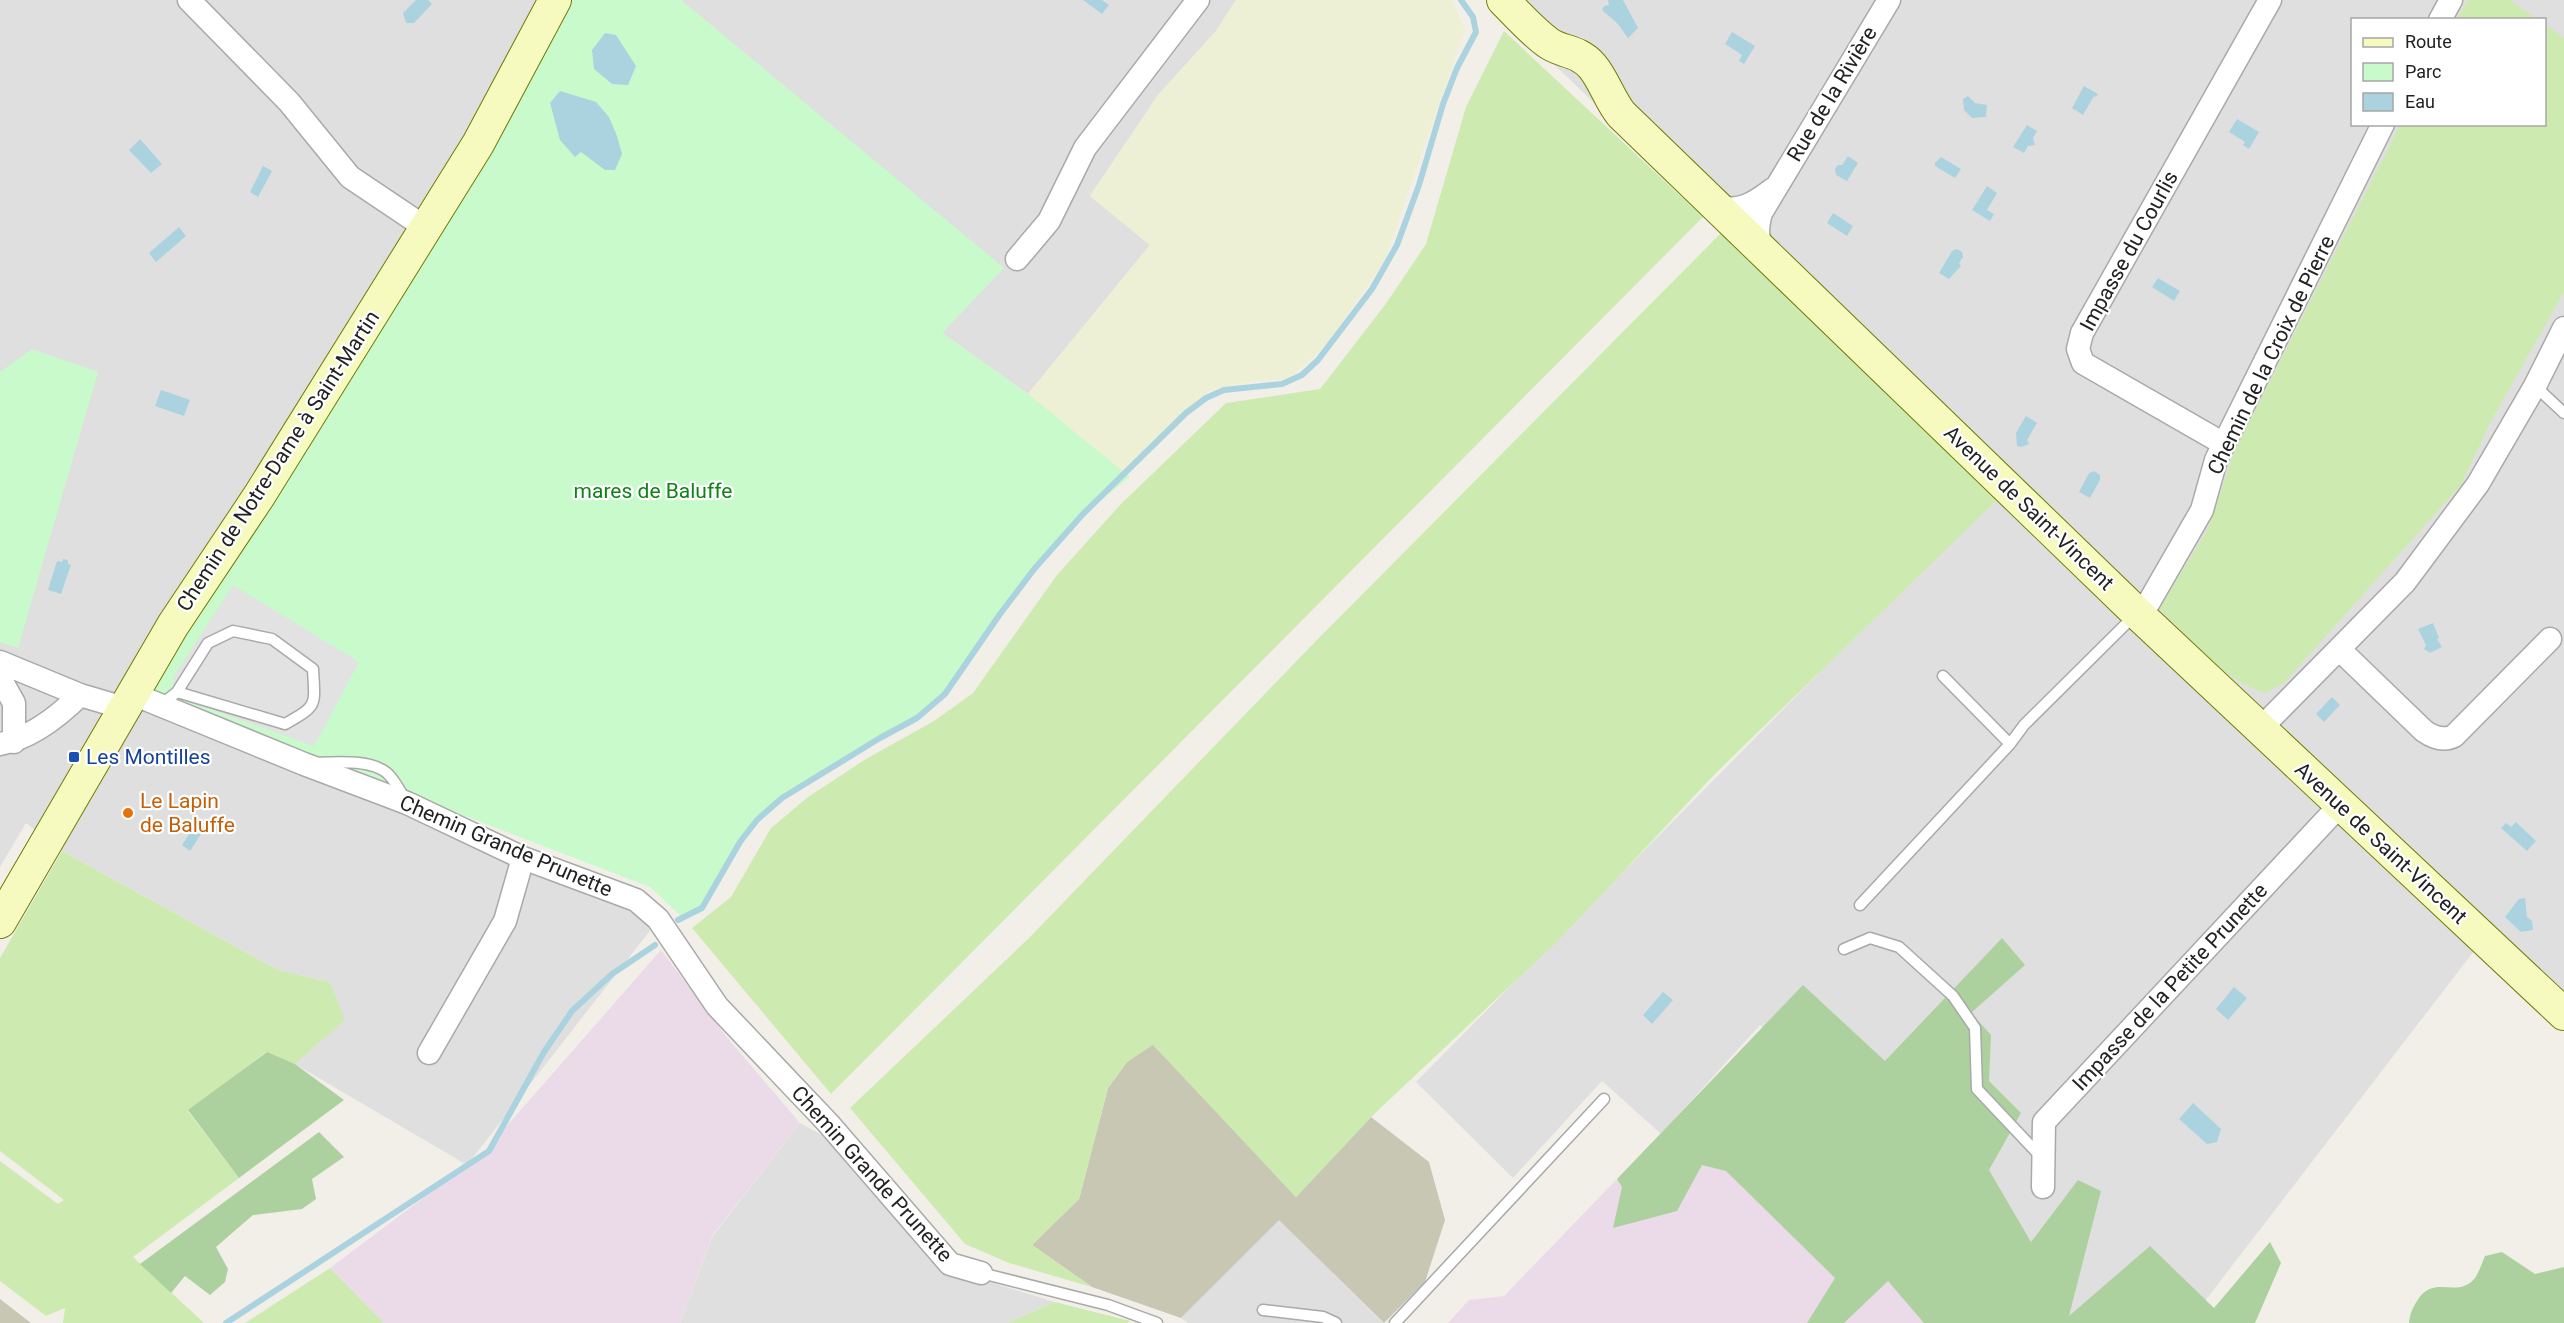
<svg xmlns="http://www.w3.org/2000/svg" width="2564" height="1323" font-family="Roboto,sans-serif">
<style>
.residential{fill:#e0dfdf;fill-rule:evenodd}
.industrial{fill:#ebdbe8}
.construction{fill:#c7c7b4}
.farmland{fill:#eef0d5}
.grass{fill:#cdebb0}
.forest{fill:#add19e}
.park{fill:#c8facc}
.parking{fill:#e2e2e2}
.water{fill:#aad3df}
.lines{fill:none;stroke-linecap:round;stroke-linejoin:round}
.stream{stroke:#aad3df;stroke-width:6}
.lane-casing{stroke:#a9a9a9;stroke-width:13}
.street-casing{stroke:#a9a9a9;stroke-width:25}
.secondary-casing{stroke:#707d05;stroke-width:34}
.lane{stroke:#fff;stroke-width:10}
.street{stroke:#fff;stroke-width:22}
.secondary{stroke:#f7fabf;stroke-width:32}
.transit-dot{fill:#1a4fb4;stroke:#fff;stroke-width:2}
.food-dot{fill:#e8710a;stroke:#fff;stroke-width:2}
.labels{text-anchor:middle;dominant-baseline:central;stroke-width:4.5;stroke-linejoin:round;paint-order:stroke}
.street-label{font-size:21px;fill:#222;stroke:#fff}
.park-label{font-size:21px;fill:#0c8416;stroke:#fff}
.transit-label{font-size:21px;fill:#164399;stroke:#fff;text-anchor:start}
.food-label{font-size:21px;fill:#c56008;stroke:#fff;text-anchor:start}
</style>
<rect width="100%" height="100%" fill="#f2efe9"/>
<path class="residential" d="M 0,0 L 563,0 L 150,694 L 663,914 L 467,1165 L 295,1064 L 344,1020 L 330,982 L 278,970 L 62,851 L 26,823 L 0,867 Z
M 676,0 L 1236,0 L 1216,31 L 1158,95 L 1090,196 L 1150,245 L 1028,394 L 942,333 L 1003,268 Z
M 1487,0 L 2564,0 L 2564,993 L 2494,925 L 2188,1323 L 1994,1323 L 1948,1215 L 1760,1025 L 1661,1134 L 1602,1081 L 1513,1178 L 1416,1082 L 1885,606 L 2002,495 ZM 2352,20 L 2544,20 L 2544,124 L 2352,124 Z
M 800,1123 L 827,1138 L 947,1269 L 1055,1302 L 1007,1323 L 680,1323 L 712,1237 Z
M 1279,1219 L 1383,1323 L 1188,1323 L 1181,1318 Z"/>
<path class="industrial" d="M 661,950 L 725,1035 L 800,1123 L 712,1236 L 680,1323 L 384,1323 L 330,1268 L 483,1153 Z
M 1704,1089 L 1989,1323 L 1448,1323 L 1469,1300 L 1504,1296 Z"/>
<path class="construction" d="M 1153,1044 L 1296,1197 L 1371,1117 L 1429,1162 L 1445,1220 L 1425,1282 L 1384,1323 L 1279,1220 L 1181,1318 L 1092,1287 L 1032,1245 L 1079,1199 L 1108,1088 L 1127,1062 Z
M 0,1299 L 31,1323 L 0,1323 Z"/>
<path class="farmland" d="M 1236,0 L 1452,0 L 1465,30 L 1385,260 L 1326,346 L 1289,378 L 1248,382 L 1211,390 L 1129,465 L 1060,533 L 953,344 L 1028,394 L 1150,245 L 1090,196 L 1158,95 L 1216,31 Z"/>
<path class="grass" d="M 2468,0 L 2510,0 L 2537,19 L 2457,19 Z
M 2545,24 L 2564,38 L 2564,292 L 2490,423 L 2461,485 L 2283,684 L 2265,693 C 2223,680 2191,639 2159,609 L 2208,529 L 2235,450 L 2400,125 L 2544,124 Z
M 1504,31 L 1703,217 L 831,1094 L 692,928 L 731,897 L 771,828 L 808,797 L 866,759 L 934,721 L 973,693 L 1057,575 L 1121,504 L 1226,403 L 1320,389 L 1385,305 L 1426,244 L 1466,107 Z
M 1726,228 L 2002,495 L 1715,774 L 1558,941 L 1371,1117 L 1296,1197 L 1153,1045 L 1127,1062 L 1108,1088 L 1079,1199 L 1032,1245 L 1092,1287 L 1009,1263 L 965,1244 L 850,1108 L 1029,938 L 1314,643 Z
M 62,851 L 278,970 L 330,982 L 345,1020 L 295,1064 L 266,1052 L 188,1111 L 239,1178 L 133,1257 L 204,1323 L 63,1323 L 65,1308 L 46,1316 L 0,1281 L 0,1161 L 58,1204 L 64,1200 L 0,1151 L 0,958 Z
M 330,1268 L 384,1323 L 245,1323 Z
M 1055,1302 L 1130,1321 L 1128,1323 L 1007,1323 Z"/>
<path class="forest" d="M 2002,938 L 2025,965 L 1971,1013 L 1991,1035 L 1989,1081 L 2021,1113 L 1989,1170 L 2031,1242 L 2078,1180 L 2101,1191 L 2069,1316 L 2150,1246 L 2214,1308 L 2270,1242 L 2281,1263 L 2255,1323 L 1924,1323 L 1888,1281 L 1844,1323 L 1807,1323 L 1835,1278 L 1726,1171 L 1702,1165 L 1677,1211 L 1613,1228 L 1622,1187 L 1617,1179 L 1803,985 L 1885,1061 Z
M 267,1052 L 295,1064 L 344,1100 L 239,1178 L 188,1110 Z
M 319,1132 L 344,1157 L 312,1179 L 316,1199 L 302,1209 L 253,1215 L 216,1247 L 228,1269 L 225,1282 L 210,1295 L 185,1276 L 171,1293 L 140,1264 Z
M 2502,1252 L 2535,1274 L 2564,1267 L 2564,1323 L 2409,1323 C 2410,1314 2412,1309 2417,1301 C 2434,1273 2457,1300 2475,1278 C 2479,1272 2482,1263 2485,1256 Z"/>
<path class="park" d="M 563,0 L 681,0 L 1004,268 L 942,333 L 1028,394 L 1130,477 L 1083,514 L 1035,568 L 1000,614 L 945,694 L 917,718 L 880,738 L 782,798 L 757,820 L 740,842 L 702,908 L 681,916 L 650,887 L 150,695 Z
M 32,349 L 98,372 L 18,648 L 0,642 L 0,372 Z"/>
<path class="parking" d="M 233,585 L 359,662 L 314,746 L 173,696 L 174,676 Z"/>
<path class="water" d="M 416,0 L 428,0 L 432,4 L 414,23 L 406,23 L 403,13 Z
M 1083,0 L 1102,0 L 1109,5 L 1102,14 Z
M 1608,0 L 1623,0 L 1638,28 L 1628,38 L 1617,23 L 1602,10 L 1604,6 L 1609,5 Z
M 1732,32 L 1755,46 L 1744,64 L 1739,61 L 1742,55 L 1725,44 Z
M 605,33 L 616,35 L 636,66 L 628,85 L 612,84 L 594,69 L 592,50 Z
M 2084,86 L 2098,94 L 2096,97 L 2094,96 L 2083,115 L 2072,108 Z
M 560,91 L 596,102 L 609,117 L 617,136 L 622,154 L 615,170 L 605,170 L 581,152 L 575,157 L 560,140 L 550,103 Z
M 1968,96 L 1975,103 L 1987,105 L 1986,117 L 1972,118 L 1964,110 L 1963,99 Z
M 2237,119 L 2259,132 L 2249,149 L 2243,145 L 2245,142 L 2229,132 Z
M 2027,125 L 2037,131 L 2033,138 L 2035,145 L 2028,146 L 2024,153 L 2013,147 Z
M 140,139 L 162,164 L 151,173 L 129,150 Z
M 1848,156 L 1858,163 L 1847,181 L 1836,175 L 1835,169 L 1838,165 L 1842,165 Z
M 1941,157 L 1961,169 L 1955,178 L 1935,166 L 1935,163 Z
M 263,166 L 272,171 L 258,197 L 250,192 Z
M 1987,186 L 1997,193 L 1987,210 L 1994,214 L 1990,221 L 1972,210 Z
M 1833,213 L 1853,226 L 1847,236 L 1827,223 Z
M 179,227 L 186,236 L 156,262 L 149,253 Z
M 1957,249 L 1962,252 L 1963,257 L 1959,263 L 1961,266 L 1949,279 L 1939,273 L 1952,251 Z
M 2158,278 L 2180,291 L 2174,301 L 2152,287 Z
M 161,390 L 190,400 L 184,416 L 155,406 Z
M 2026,416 L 2037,423 L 2027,440 L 2029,444 L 2021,447 L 2017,446 L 2016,433 Z
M 2094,471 L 2100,475 L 2100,480 L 2090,498 L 2079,492 L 2089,473 Z
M 63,559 L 68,560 L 68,564 L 71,565 L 61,594 L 48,590 L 57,561 L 62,562 Z
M 2433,623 L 2439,638 L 2437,639 L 2442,647 L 2430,653 L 2424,649 L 2426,645 L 2418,629 Z
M 2332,697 L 2340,705 L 2324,722 L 2316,714 Z
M 2516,822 L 2536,841 L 2527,851 L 2501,828 L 2506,823 L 2511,827 Z
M 195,825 L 203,831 L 190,851 L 182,845 Z
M 2525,898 L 2527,917 L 2532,921 L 2533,930 L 2521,932 L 2505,917 L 2519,899 Z
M 2234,987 L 2247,998 L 2228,1020 L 2216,1009 Z
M 1663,992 L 1673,1000 L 1652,1024 L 1643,1015 Z
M 2193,1103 L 2221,1129 L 2217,1142 L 2207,1144 L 2179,1119 Z"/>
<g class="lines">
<path class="stream" d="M 678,920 L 702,908 L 740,842 L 757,820 L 782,798 L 880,738 L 917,718 L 945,694 L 1000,614 L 1035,568 L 1083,514 L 1186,413 L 1206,398 L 1224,390 L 1282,384 L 1302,375 L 1318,360 L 1372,289 L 1397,245 L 1419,185 L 1443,104 L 1457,68 L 1476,32 L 1473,17 L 1461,0
M 226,1323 L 489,1151 L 544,1052 L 572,1011 L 612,974 L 655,945"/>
<defs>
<path id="lane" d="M 2535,386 L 2564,413
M 1943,676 L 2010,744
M 161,705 L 177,692 L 285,724 C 318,705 315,707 313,669 L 272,639 L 233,631 L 208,643 L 177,692
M 316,763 C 336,762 374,759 389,775 C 395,781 400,791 405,799
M 1860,905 L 2010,744 L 2024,725 L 2134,616
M 1844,949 L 1870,938 L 1899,947 L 1953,996 L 1975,1028 L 1977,1089 L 2041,1157
M 981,1273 L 1108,1305 L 1157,1323
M 1263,1310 L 1323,1317 L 1336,1323
M 1395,1323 L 1604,1099"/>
<path id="street" d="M 189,0 L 289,102 L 350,177 L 426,228
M 2440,20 L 2451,0
M 1716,205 C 1738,215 1756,202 1773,189
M 1765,252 C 1756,238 1757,228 1761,213 L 1889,0
M 1017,259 L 1049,221 L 1085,148 L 1198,0
M 2224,444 L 2083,363 L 2078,349 L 2082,333 L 2270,0
M 2141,616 L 2202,510 L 2216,460 L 2383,124
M 2339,649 L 2424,731 C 2434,738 2444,741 2454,736 L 2550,639
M 0,662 L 80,695 L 124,708
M 0,678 L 14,703 L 14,742
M 133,694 L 304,764 L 407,803 L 523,858 L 636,900 L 658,919 L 717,1006 L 828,1123 L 950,1264 L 981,1273
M 2259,730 L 2405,582 L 2478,484 L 2535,386 L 2564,328
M 0,744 C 31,738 58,717 80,695
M 429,1053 L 505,921 L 523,858
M 2043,1187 L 2044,1122 L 2340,805"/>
<path id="secondary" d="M 1503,0 C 1517,14 1531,30 1547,42 C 1561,53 1577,49 1592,66 C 1604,80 1609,99 1621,114 L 2137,613 L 2564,1014
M 0,922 L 173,625 L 259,496 L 478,144 L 555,0"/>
</defs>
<use href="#lane" class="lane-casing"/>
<use href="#street" class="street-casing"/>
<use href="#secondary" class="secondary-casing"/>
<use href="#lane" class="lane"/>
<use href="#street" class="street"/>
<use href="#secondary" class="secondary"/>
</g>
<rect class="transit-dot" x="68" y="751" width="12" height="12" rx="3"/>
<circle class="food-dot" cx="128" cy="813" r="6"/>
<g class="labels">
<g class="street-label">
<text transform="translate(1832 94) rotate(-59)">Rue de la Rivière</text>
<text transform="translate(2129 251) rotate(-61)">Impasse du Courlis</text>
<text transform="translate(2271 355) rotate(-64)">Chemin de la Croix de Pierre</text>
<text transform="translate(278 461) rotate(-57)">Chemin de Notre-Dame à Saint-Martin</text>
<text transform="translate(2029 508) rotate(44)">Avenue de Saint-Vincent</text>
<text transform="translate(2381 843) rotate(43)">Avenue de Saint-Vincent</text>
<text transform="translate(506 846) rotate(23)">Chemin Grande Prunette</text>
<text transform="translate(2170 987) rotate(-47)">Impasse de la Petite Prunette</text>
<text transform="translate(872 1174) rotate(48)">Chemin Grande Prunette</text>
</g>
<g class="park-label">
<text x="653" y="491">mares de Baluffe</text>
</g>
<g class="transit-label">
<text x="86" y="757">Les Montilles</text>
</g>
<g class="food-label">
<text x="140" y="801">Le Lapin<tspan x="140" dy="24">de Baluffe</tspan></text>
</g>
</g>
<rect x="2351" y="18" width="195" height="108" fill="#ffffff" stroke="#a7a7a7" stroke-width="1.5"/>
<rect x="2363" y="38" width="30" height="9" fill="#f7fabf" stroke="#a7a7a7" stroke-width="1.5"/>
<text x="2405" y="48" font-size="18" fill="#222222">Route</text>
<rect x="2363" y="63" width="30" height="18" fill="#c8facc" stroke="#a7a7a7" stroke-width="1.5"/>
<text x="2405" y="78" font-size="18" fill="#222222">Parc</text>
<rect x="2363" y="93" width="30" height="18" fill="#aad3df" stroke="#a7a7a7" stroke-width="1.5"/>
<text x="2405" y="108" font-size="18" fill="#222222">Eau</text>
</svg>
